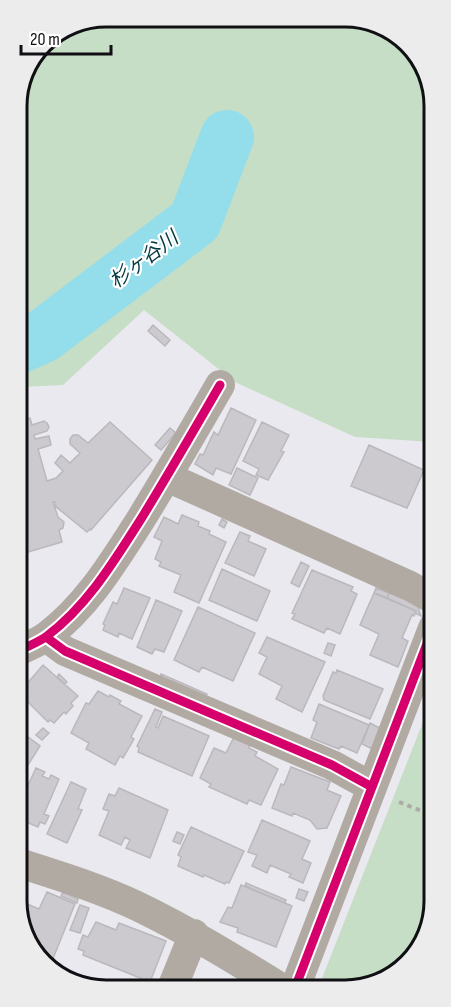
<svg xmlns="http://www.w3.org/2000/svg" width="451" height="1007" font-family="'Sofia Sans Condensed','Noto Sans JP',sans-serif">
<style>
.green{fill:#c6ddc6}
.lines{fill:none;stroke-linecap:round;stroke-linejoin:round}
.river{stroke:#94ddeb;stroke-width:54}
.building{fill:#cccace;stroke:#bab8bc;stroke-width:1.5}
.path{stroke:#aeaaa6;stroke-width:4;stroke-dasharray:4.5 4.5;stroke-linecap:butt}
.street{stroke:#b1aaa2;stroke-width:30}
.cycleway-casing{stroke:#fff;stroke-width:13}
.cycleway{stroke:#d6006c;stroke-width:9}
.labels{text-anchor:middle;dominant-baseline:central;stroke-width:4.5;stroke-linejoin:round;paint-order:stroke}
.water-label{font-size:20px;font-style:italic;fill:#053940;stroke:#fff}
.rim{fill:none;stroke:#100f13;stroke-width:3}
</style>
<rect width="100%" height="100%" fill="#eae9ef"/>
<path class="green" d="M 106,17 L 362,18 L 404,39 L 431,83 L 433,442 L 355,437 L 235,382 L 144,310 L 63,385 L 18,387 L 17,100 L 47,39 Z
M 434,694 L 434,907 L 416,956 L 368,987 L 322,988 L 319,986 Z"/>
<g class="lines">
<path class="river" d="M 18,347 L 43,336 L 195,221 L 227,137"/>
</g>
<path class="building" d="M 153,325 L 170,340 L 165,346 L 148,331 Z
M 20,395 L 27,419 L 30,418 L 32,425 L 44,421 L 47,423 L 49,427 L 47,431 L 34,435 L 35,439 L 49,436 L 51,445 L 38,449 L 47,481 L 56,478 L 63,471 L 55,463 L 61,455 L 70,463 L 80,453 L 70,444 L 70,439 L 73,435 L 78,435 L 88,443 L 110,422 L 152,460 L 91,530 L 90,529 L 87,532 L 55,506 L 56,504 L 55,502 L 53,502 L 58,517 L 64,522 L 63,528 L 59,530 L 62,542 L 18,555 L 18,396 Z
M 231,408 L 256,420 L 231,474 L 216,468 L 213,475 L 195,464 L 200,454 L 203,455 L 214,432 L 218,435 Z
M 262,422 L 289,435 L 281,451 L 284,452 L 268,480 L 256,475 L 259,469 L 243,461 Z
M 170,428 L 176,433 L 161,450 L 155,445 Z
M 369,445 L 424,470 L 407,508 L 351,486 Z
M 237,468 L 258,478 L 250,495 L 229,485 Z
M 182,515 L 199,522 L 198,526 L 210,531 L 209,534 L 226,542 L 199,603 L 174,592 L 181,575 L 159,566 L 161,562 L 155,559 L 162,541 L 154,537 L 164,517 L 178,524 Z
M 222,519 L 227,522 L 224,528 L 219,525 Z
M 240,532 L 250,536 L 248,541 L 266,549 L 254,576 L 225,563 Z
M 301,562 L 309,566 L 299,587 L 291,583 Z
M 222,569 L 270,591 L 257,621 L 209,600 Z
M 312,570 L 353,587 L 351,591 L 357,594 L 340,634 L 327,628 L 324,633 L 292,619 L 295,614 L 292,613 Z
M 124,588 L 150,598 L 132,639 L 119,633 L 118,637 L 103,630 L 105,625 L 103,624 L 113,602 L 117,604 Z
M 376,588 L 389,593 L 387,598 L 374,593 Z
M 374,593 L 416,611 L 414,616 L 412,615 L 402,638 L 408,641 L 398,667 L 370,655 L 379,634 L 360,625 Z
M 389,593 L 417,604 L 421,616 L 415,613 L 416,611 L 387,598 Z
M 156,600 L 182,611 L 164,652 L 155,649 L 152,654 L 137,647 Z
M 198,607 L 255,633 L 233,681 L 202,667 L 199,672 L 174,660 Z
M 267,637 L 325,662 L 302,712 L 276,699 L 282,686 L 259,674 L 267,657 L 259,653 Z
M 328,643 L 335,645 L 331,656 L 324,653 Z
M 43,665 L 78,696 L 71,703 L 73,706 L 66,714 L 64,712 L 54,723 L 50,720 L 48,722 L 19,693 Z
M 337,670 L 383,689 L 370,719 L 324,700 L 323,696 L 333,672 L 336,673 Z
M 59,674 L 67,682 L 65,684 L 57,677 Z
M 161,674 L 207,694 L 204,700 L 158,681 Z
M 98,691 L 109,697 L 110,695 L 121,701 L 119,704 L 142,716 L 131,737 L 134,739 L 123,758 L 120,756 L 115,765 L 86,749 L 89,743 L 71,733 L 86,703 L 89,704 Z
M 319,704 L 369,725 L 357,753 L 341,746 L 339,749 L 311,738 L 317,722 L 313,720 Z
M 155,709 L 162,712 L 156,727 L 158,728 L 163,716 L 209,736 L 192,776 L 138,752 L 139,748 L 137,746 Z
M 370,723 L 380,728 L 372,749 L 362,744 Z
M 43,728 L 49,733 L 42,740 L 36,735 Z
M 19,730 L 40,746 L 21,776 L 19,774 Z
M 234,737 L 250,744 L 249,748 L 257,752 L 255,756 L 278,769 L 261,805 L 249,800 L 247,804 L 209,787 L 211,784 L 200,778 L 214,748 L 226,753 Z
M 291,767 L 330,782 L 327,790 L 341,796 L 327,828 L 317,829 L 310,820 L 293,813 L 292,816 L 272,808 L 281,784 L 284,785 Z
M 36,768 L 45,772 L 42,776 L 49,779 L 51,775 L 59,779 L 44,814 L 49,816 L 45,824 L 40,822 L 38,827 L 19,819 L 19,805 Z
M 71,782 L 86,789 L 78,809 L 82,810 L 67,843 L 47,834 Z
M 119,788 L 168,810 L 150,858 L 126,848 L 130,840 L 125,837 L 121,845 L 99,835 L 109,811 L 103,809 L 109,794 L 115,796 Z
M 262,820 L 310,841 L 302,859 L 311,863 L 303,883 L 289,877 L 291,874 L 270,865 L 267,873 L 252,866 L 257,855 L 248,852 Z
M 191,827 L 244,851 L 229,883 L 226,882 L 225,884 L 204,875 L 203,877 L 178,866 L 181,857 L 178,855 Z
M 177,832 L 184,835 L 180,844 L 173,841 Z
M 246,883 L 286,900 L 285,903 L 245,886 Z
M 241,885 L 292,906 L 276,947 L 237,932 L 238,928 L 220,922 L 228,907 L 232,908 Z
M 299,889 L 308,892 L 304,901 L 296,898 Z
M 47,892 L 75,904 L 52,961 L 40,957 L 20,924 L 20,901 L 39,909 Z
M 63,892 L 78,899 L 77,903 L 61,896 Z
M 80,905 L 89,908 L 80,933 L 70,930 Z
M 96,922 L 116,930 L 119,923 L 166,941 L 150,982 L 83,955 L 84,951 L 78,949 L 83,935 L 88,937 Z
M 57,970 L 64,974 L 103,989 L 89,989 L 56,972 Z"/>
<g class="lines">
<path class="path" d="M 399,802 L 434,816"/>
<path class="street" d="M 167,477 L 410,586 L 433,599
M 46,637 L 65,651 L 332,765 L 372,787
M 19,651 C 28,646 39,642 47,636 C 88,605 114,561 141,519 C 168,475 194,430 220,385
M 19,863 C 59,876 99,888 137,906 C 187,930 234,959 281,988
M 172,988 L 194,934
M 295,988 L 433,628"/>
<defs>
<path id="cycleway" d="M 46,637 L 65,651 L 332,765 L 372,787
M 19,651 C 28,646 39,642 47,636 C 88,605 114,561 141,519 C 168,475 194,430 220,385
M 295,988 L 433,628"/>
</defs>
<use href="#cycleway" class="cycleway-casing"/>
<use href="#cycleway" class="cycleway"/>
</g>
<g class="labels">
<g class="water-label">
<text transform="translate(144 260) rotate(-37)">杉ヶ谷川</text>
</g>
</g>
<path d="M0 0H451V1007H0ZM106 27H345A79 79 0 0 1 424 106V901A79 79 0 0 1 345 980H106A79 79 0 0 1 27 901V106A79 79 0 0 1 106 27Z" fill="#ececec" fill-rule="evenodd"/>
<path class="rim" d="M106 27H345A79 79 0 0 1 424 106V901A79 79 0 0 1 345 980H106A79 79 0 0 1 27 901V106A79 79 0 0 1 106 27Z"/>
<path d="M21 45v9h90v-9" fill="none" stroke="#100f13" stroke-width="3"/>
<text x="30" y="45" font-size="18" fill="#100f13" stroke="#ffffff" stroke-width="4.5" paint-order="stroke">20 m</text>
</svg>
